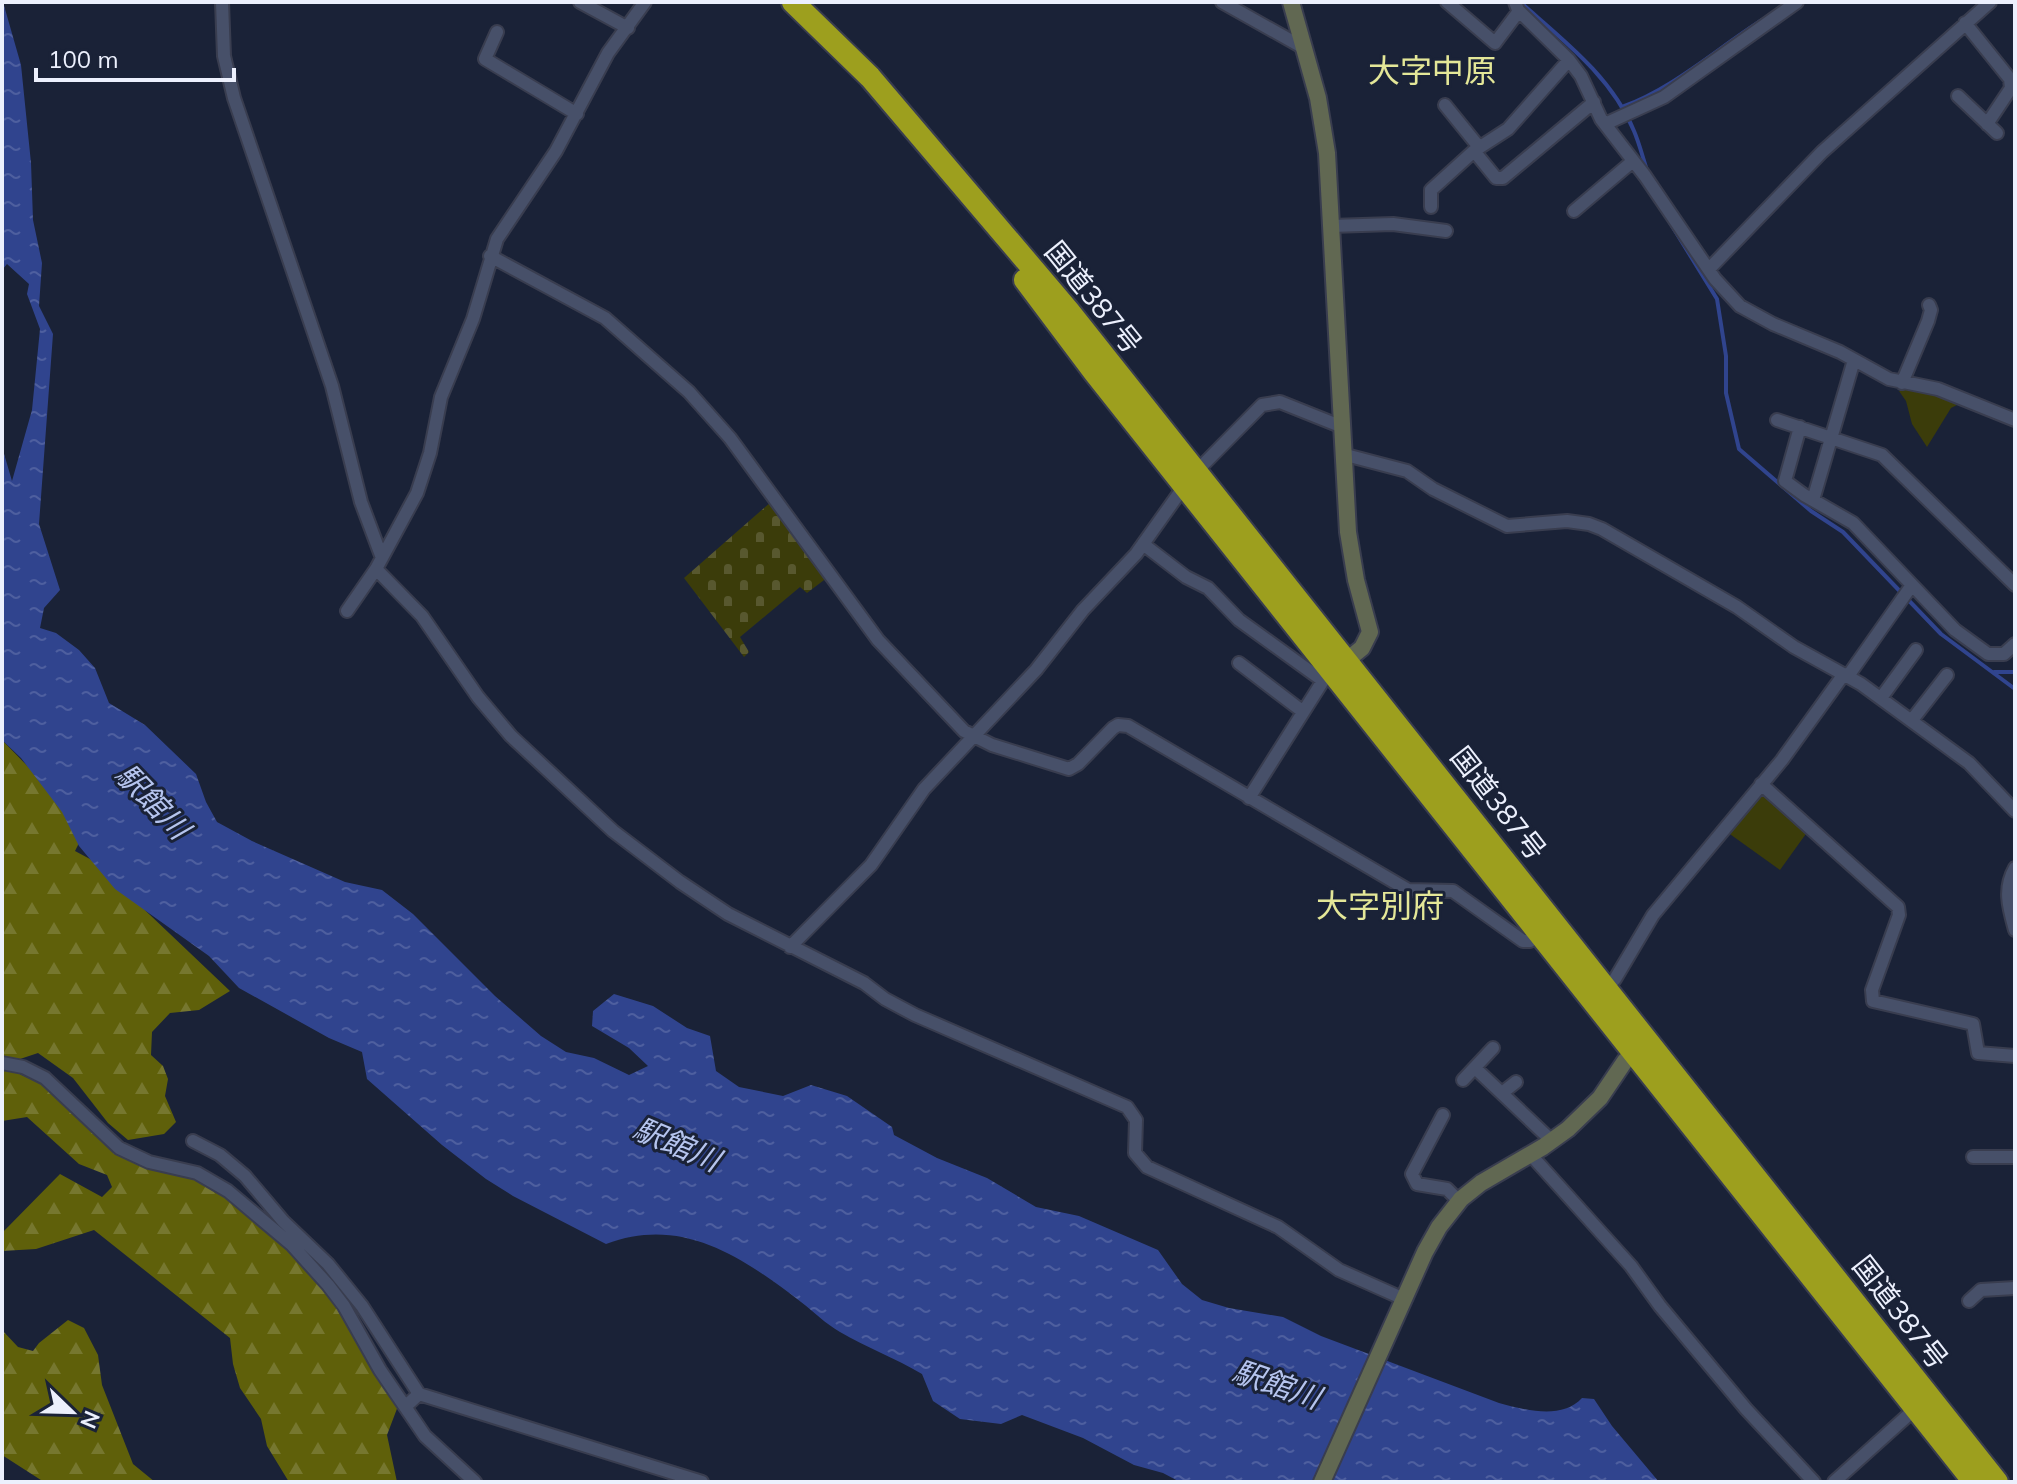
<svg xmlns="http://www.w3.org/2000/svg" width="2017" height="1484" font-family="Mulish,'Noto Sans JP',sans-serif">
<style>
.forest{fill:url(#forest-firs)}
.cemetery{fill:url(#cemetery-stones)}
.garden{fill:#3b3c0a}
.water{fill:url(#water-ripples)}
.lines{fill:none;stroke-linecap:round;stroke-linejoin:round}
.stream{stroke:#30448e;stroke-width:4}
.street-casing{stroke:#393d4f;stroke-width:16}
.secondary-casing{stroke:#393d4f;stroke-width:20}
.highway-casing{stroke:#393d4f;stroke-width:26}
.street{stroke:#475069;stroke-width:12}
.secondary{stroke:#616852;stroke-width:16}
.highway{stroke:#9d9f1e;stroke-width:22}
.labels{text-anchor:middle;dominant-baseline:central;stroke-width:6;stroke-linejoin:round;paint-order:stroke}
.street-label{font-size:28px;fill:#ecf0fd;stroke:#1a2237}
.water-label{font-size:30px;font-style:italic;fill:#b5c4ee;stroke:#1a2237}
.quarter-label{font-size:32px;fill:#e4e798;stroke:#1a2237}
</style>
<defs>
<pattern id="forest-firs" width="22" height="20" patternUnits="userSpaceOnUse" patternTransform="scale(2)"><rect width="22" height="20" fill="#5f600a"/><path d="M5 1l3.5 6h-7zM16 11l3.5 6h-7z" fill="#76772f"/></pattern>
<pattern id="cemetery-stones" width="16" height="16" patternUnits="userSpaceOnUse" patternTransform="scale(2)"><rect width="16" height="16" fill="#3b3c0a"/><path d="M2 7V4a2 2 0 0 1 4 0v3zM10 15v-3a2 2 0 0 1 4 0v3z" fill="#58582f"/></pattern>
<pattern id="water-ripples" width="26" height="14" patternUnits="userSpaceOnUse" patternTransform="scale(2)"><rect width="26" height="14" fill="#30448e"/><path d="M2 4q2-2 4 0t4 0M15 11q2-2 4 0t4 0" fill="none" stroke="#4e5f9f"/></pattern>
</defs>
<rect width="100%" height="100%" fill="#1a2237"/>
<path class="forest" d="M 2,740 L 40,779 L 84,833 L 75,851 L 103,866 L 129,895 L 230,991 L 199,1010 L 170,1013 L 152,1032 L 151,1055 L 163,1066 L 168,1079 L 165,1096 L 176,1122 L 164,1134 L 128,1140 L 108,1123 L 73,1078 L 38,1053 L 20,1059 L 2,1057 Z
M 2,1069 L 15,1072 L 42,1084 L 113,1150 L 185,1172 L 237,1200 L 272,1230 L 334,1294 L 398,1406 L 387,1435 L 397,1482 L 289,1482 L 267,1446 L 261,1419 L 240,1388 L 233,1364 L 230,1338 L 94,1230 L 36,1249 L 2,1251 L 2,1233 L 60,1174 L 102,1197 L 112,1187 L 107,1175 L 79,1164 L 27,1117 L 2,1121 Z
M 68,1320 L 84,1328 L 98,1355 L 102,1385 L 133,1464 L 155,1482 L 44,1482 L 2,1455 L 2,1330 L 18,1347 L 33,1351 L 39,1343 Z"/>
<path class="cemetery" d="M 771,502 L 828,577 L 807,593 L 800,587 L 740,637 L 749,652 L 744,657 L 684,578 Z"/>
<path class="garden" d="M 1910,387 L 1924,389 L 1963,402 L 1951,408 L 1927,447 L 1912,424 L 1906,401 L 1899,391 Z
M 1767,793 L 1808,831 L 1780,870 L 1727,832 L 1762,794 Z"/>
<path class="water" d="M 3,2 L 21,65 L 31,163 L 33,220 L 42,263 L 39,306 L 53,334 L 39,524 L 60,590 L 44,608 L 40,628 L 56,633 L 79,650 L 95,668 L 109,703 L 145,725 L 196,774 L 206,802 L 217,822 L 252,841 L 345,882 L 382,890 L 413,914 L 495,996 L 541,1036 L 566,1052 L 594,1058 L 629,1075 L 648,1066 L 629,1048 L 592,1026 L 593,1011 L 614,994 L 653,1006 L 687,1028 L 710,1036 L 716,1071 L 739,1087 L 783,1096 L 811,1085 L 847,1096 L 892,1127 L 894,1135 L 937,1158 L 987,1178 L 1036,1207 L 1079,1216 L 1158,1250 L 1182,1284 L 1202,1300 L 1229,1308 L 1283,1317 L 1321,1336 L 1499,1403 C 1525,1410 1562,1420 1582,1398 L 1594,1399 L 1612,1426 L 1659,1482 L 1180,1482 L 1163,1473 L 1134,1465 L 1083,1438 L 1022,1415 L 1001,1424 L 960,1419 L 933,1401 L 922,1374 C 895,1358 866,1347 840,1332 C 826,1324 814,1312 801,1302 C 742,1257 682,1215 606,1244 L 513,1196 L 486,1179 L 442,1145 L 367,1079 L 362,1052 L 329,1038 L 239,988 L 209,956 L 115,889 L 79,846 L 62,812 L 21,758 L 2,740 L 2,447 L 12,481 L 32,410 L 40,329 L 27,294 L 29,284 L 7,264 L 2,270 Z"/>
<g class="lines">
<path class="stream" d="M 1520,2 C 1563,40 1612,77 1634,131 C 1640,145 1643,159 1648,173
M 1622,107 C 1674,88 1715,50 1762,20
M 1669,221 L 1717,299 L 1726,356 L 1726,393 L 1739,449 L 1811,511 L 1843,532 L 1941,634 L 2015,689
M 1994,672 L 2015,672"/>
<defs>
<path id="street" d="M 222,2 L 224,56 L 234,98 L 332,386 L 361,502 L 382,558
M 580,2 L 628,28
M 1222,2 L 1304,48
M 1447,2 L 1495,43 L 1519,11
M 1515,2 L 1518,10 L 1569,60 L 1581,76 L 1601,119 L 1645,176 L 1715,279 L 1740,306 L 1773,324 L 1840,352 L 1889,379 L 1938,389 L 2015,420
M 1965,23 L 2010,79 L 2011,88 L 1987,124
M 497,32 L 485,59 L 577,114
M 1958,96 L 1997,133
M 1445,105 L 1479,147
M 1605,124 L 1664,97 L 1797,2
M 1474,151 L 1496,178 L 1503,178 L 1594,102
M 1431,207 L 1431,190 L 1474,151 L 1508,129 L 1569,60
M 1574,211 L 1633,161
M 1331,226 L 1393,224 L 1446,231
M 490,256 L 605,318 L 689,392 L 730,438 L 878,640 L 964,731 L 992,745 L 1069,769 L 1078,764 L 1113,728 L 1118,725 L 1128,726 L 1408,890 L 1453,891 L 1523,941 L 1530,941 L 1540,934
M 1709,269 L 1822,152 L 1990,2
M 1902,383 L 1928,321 L 1931,310 L 1929,305
M 1777,420 L 1882,455 L 2015,585
M 1800,427 L 1785,481 L 1804,495 L 1853,523 L 1955,630 L 1988,654 L 2004,654 L 2015,644
M 1342,454 L 1407,471 L 1433,489 L 1507,526 L 1567,521 L 1589,524 L 1602,529 L 1737,607 L 1794,647 L 1861,684 L 1969,763 L 2015,811
M 1813,500 L 1854,360
M 1143,544 L 1186,577 L 1208,588 L 1239,620 L 1322,680
M 376,569 L 422,616 L 478,697 L 511,736 L 613,831 L 680,882 L 728,914 L 864,983 L 885,999 L 915,1015 L 1127,1107 L 1136,1120 L 1135,1153 L 1147,1167 L 1278,1227 L 1339,1270 L 1404,1299
M 347,611 L 376,569 L 417,493 L 430,453 L 441,397 L 473,319 L 497,239 L 556,151 L 608,53 L 645,2
M 1239,663 L 1302,711
M 1848,676 L 1912,585
M 1881,698 L 1916,650
M 1912,720 L 1947,675
M 1761,784 L 1898,907 L 1899,915 L 1872,990 L 1873,1001 L 1973,1024 L 1978,1053 L 2015,1056
M 1249,798 L 1326,676
M 2015,868 C 2003,889 2009,908 2015,930
M 790,947 L 871,865 L 924,789 L 1036,670 L 1083,610 L 1136,554 L 1190,478 L 1262,405 L 1280,402 L 1340,426
M 1607,987 L 1615,979 L 1653,915 L 1782,760 L 1844,674
M 2,1063 L 23,1067 L 45,1078 L 119,1148 L 149,1162 L 197,1173 L 228,1191 L 292,1245 L 328,1285 L 344,1306 L 380,1370 L 425,1436 L 475,1482
M 1475,1068 L 1552,1141
M 1463,1080 L 1493,1048
M 1502,1093 L 1516,1082
M 1443,1115 L 1412,1174 L 1417,1184 L 1447,1189 L 1459,1201
M 193,1141 L 220,1155 L 245,1176 L 283,1221 L 328,1264 L 362,1306 L 419,1394 L 405,1407
M 1531,1155 L 1631,1266 L 1660,1306 L 1746,1409 L 1814,1482
M 1973,1157 L 2015,1157
M 1969,1301 L 1981,1290 L 2015,1288
M 419,1394 L 702,1482
M 1834,1482 L 1916,1408"/>
<path id="secondary" d="M 1291,2 L 1318,98 L 1327,153 L 1348,532 L 1356,580 L 1370,632 L 1362,648 L 1340,666
M 1322,1482 L 1425,1252 L 1439,1227 L 1461,1199 L 1481,1183 L 1543,1147 L 1568,1129 L 1600,1098 L 1625,1061 L 1642,1047"/>
<path id="highway" d="M 793,2 L 870,77 L 1068,310 L 1997,1482
M 1025,280 L 1094,372 L 1974,1482"/>
</defs>
<use href="#street" class="street-casing"/>
<use href="#secondary" class="secondary-casing"/>
<use href="#highway" class="highway-casing"/>
<use href="#street" class="street"/>
<use href="#secondary" class="secondary"/>
<use href="#highway" class="highway"/>
</g>
<g class="labels">
<g class="street-label">
<text transform="translate(1094 297) rotate(51)">国道387号</text>
<text transform="translate(1499 803) rotate(52)">国道387号</text>
<text transform="translate(1901 1312) rotate(52)">国道387号</text>
</g>
<g class="water-label">
<text transform="translate(153 801) rotate(46)">駅館川</text>
<text transform="translate(677 1144) rotate(23)">駅館川</text>
<text transform="translate(1277 1384) rotate(19)">駅館川</text>
</g>
<g class="quarter-label">
<text x="1432" y="70">大字中原</text>
<text x="1380" y="905">大字別府</text>
</g>
</g>
<rect width="2017" height="1484" fill="none" stroke="#ecf0fd" stroke-width="8"/>
<g transform="translate(72 1412) rotate(113)" stroke="#1a2237" stroke-width="6" paint-order="stroke">
<path d="M0-6L14 30L0 20L-14 30Z" fill="#ecf0fd"/>
<text y="-12" font-size="22" font-weight="bold" text-anchor="middle" fill="#ecf0fd">N</text>
</g>
<path d="M36 68v12h198v-12" fill="none" stroke="#ecf0fd" stroke-width="4"/>
<text x="48" y="68" font-size="24" fill="#ecf0fd" stroke="#1a2237" stroke-width="6" paint-order="stroke">100 m</text>
</svg>
